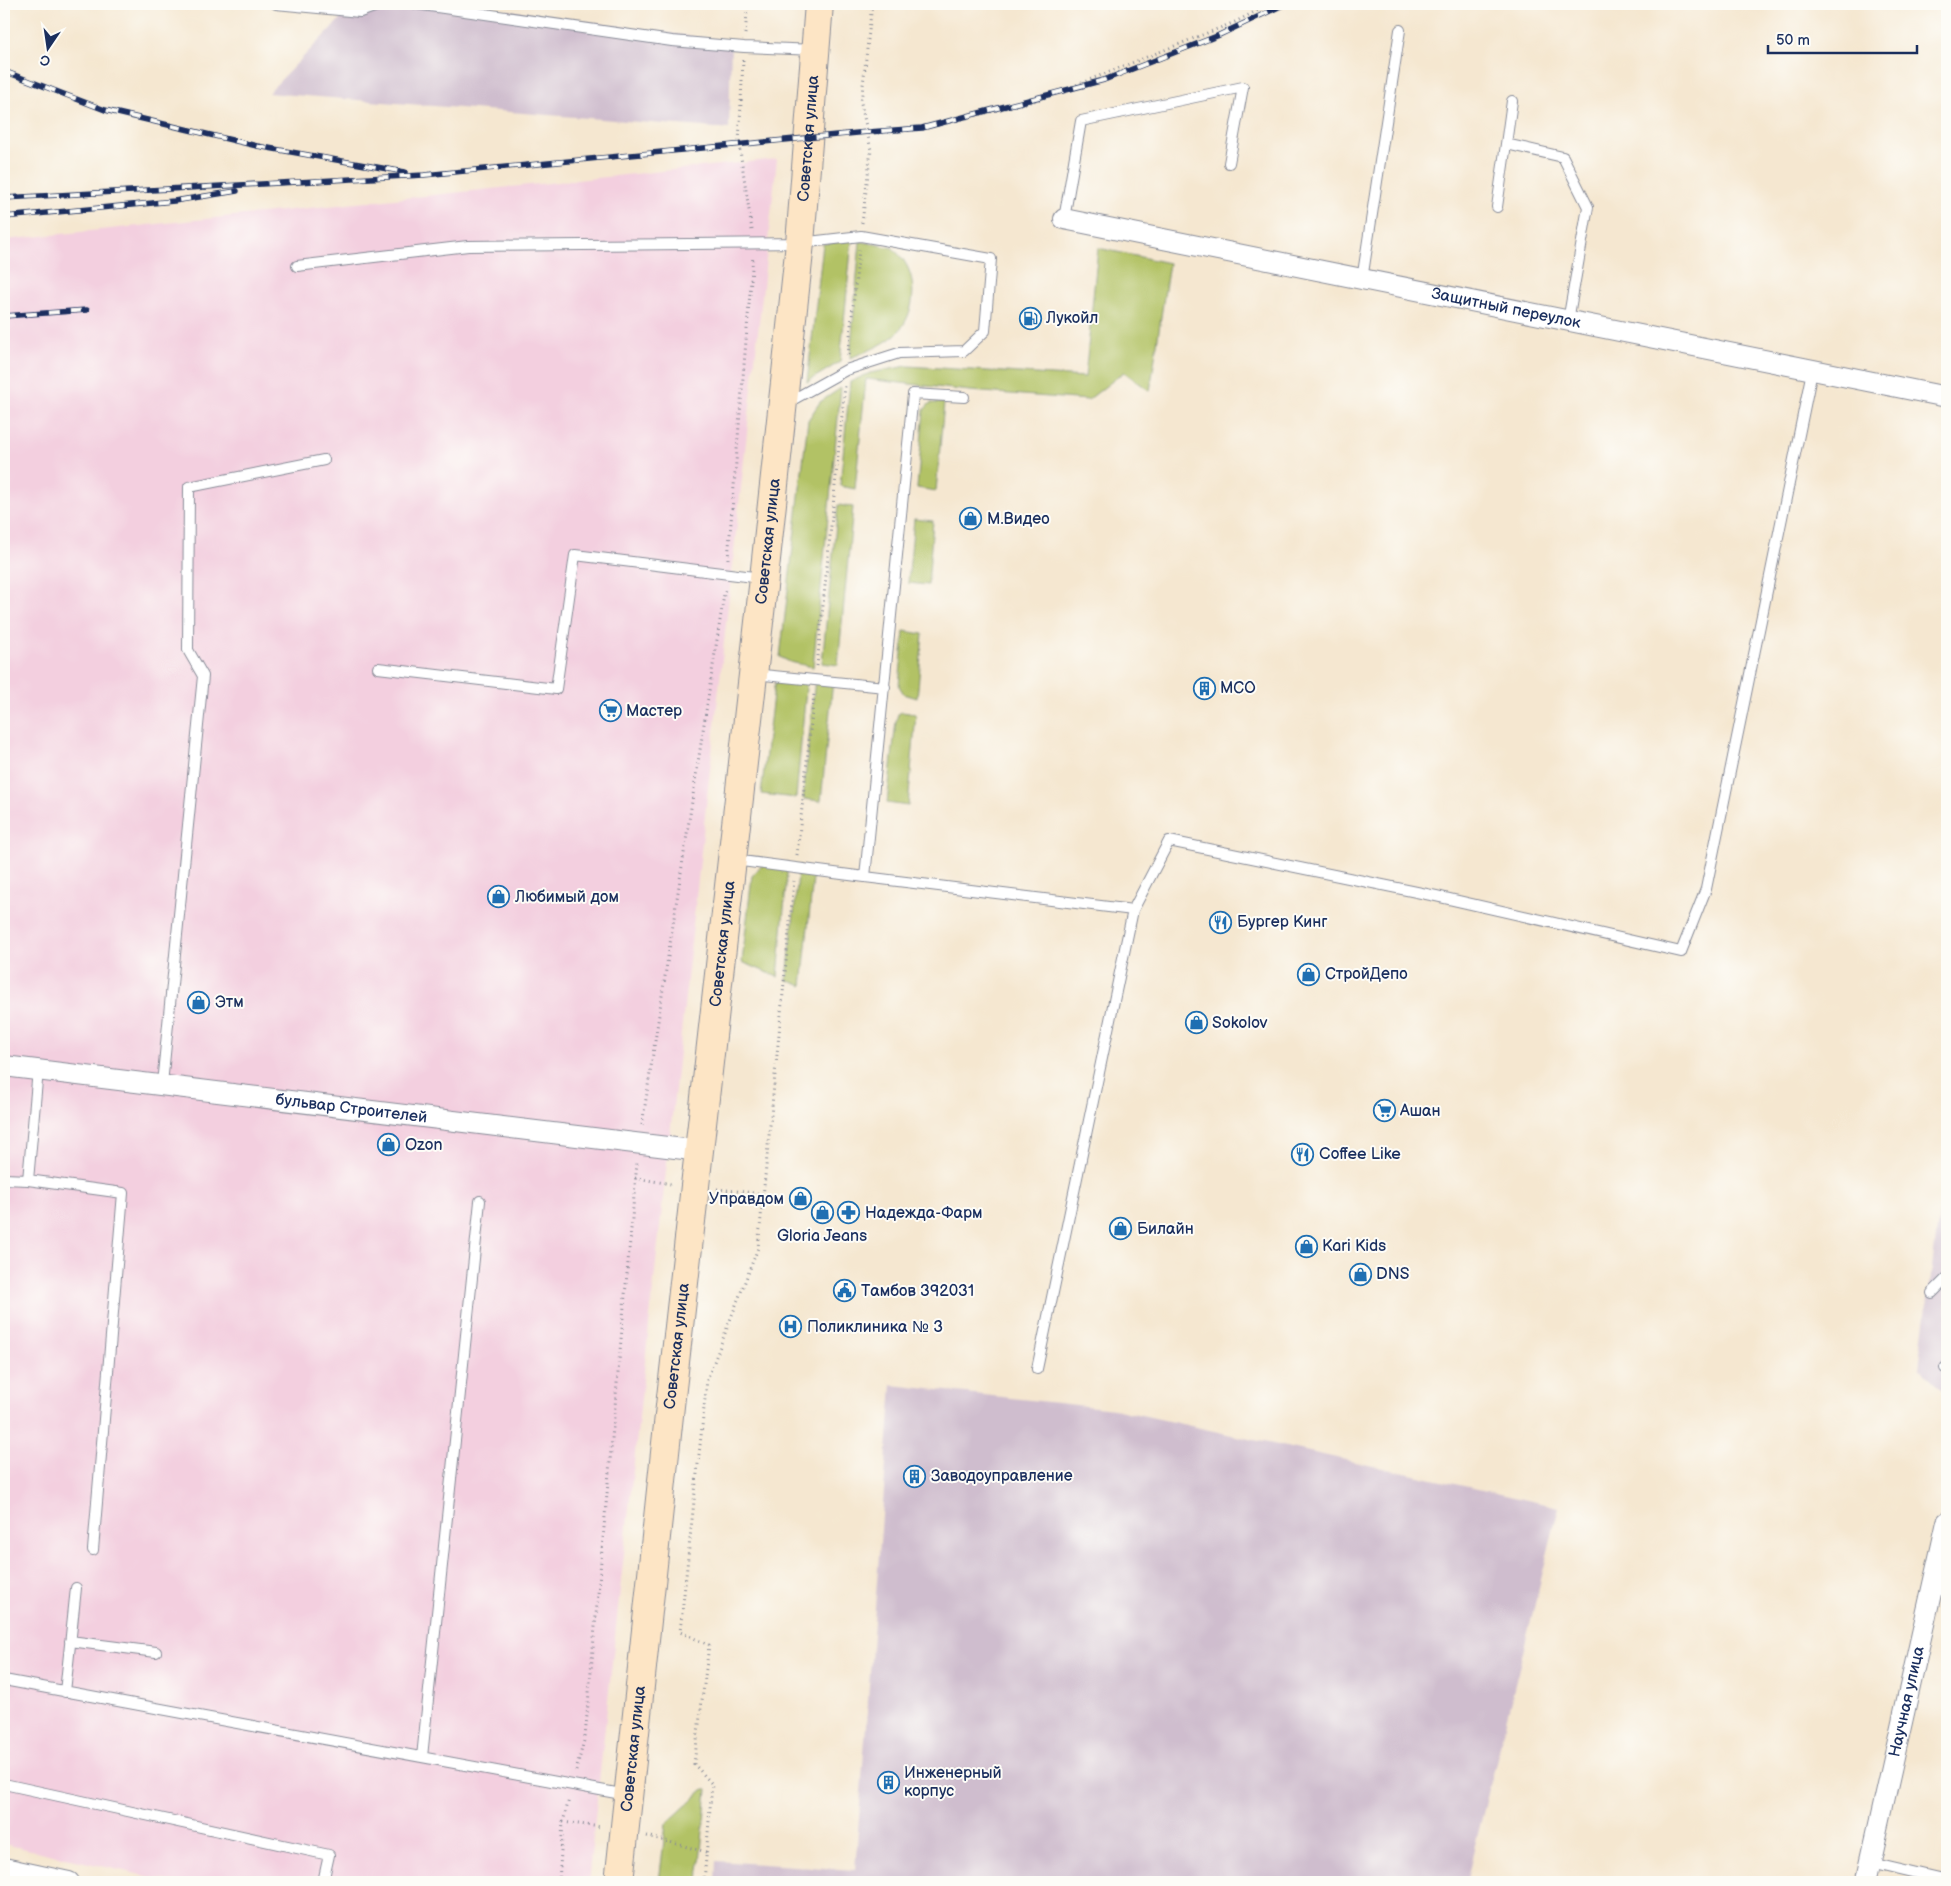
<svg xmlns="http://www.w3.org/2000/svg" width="1951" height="1886" font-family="'Balsamiq Sans',sans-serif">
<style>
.built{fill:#f3cfdf}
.industrial{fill:#cfbdce}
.green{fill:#b2c265;stroke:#667862}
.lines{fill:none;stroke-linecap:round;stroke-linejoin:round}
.service-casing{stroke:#888b97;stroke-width:12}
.minor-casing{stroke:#888b97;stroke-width:22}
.secondary-casing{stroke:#888b97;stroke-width:30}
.path{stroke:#888b97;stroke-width:3;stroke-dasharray:1 4;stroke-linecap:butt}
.service{stroke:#fff;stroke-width:10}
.minor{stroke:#fff;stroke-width:20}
.secondary{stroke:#fde5c5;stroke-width:28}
.rail-casing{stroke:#1b2f5e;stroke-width:5.5}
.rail{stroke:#fdfcf7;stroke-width:4;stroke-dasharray:11;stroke-linecap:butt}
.labels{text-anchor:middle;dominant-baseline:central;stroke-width:4;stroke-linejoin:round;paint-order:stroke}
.street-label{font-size:16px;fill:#1b2f5e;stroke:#fdfcf7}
.poi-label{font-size:16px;fill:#1b2f5e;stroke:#fdfcf7;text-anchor:start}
</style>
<rect width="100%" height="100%" fill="#fdfcf7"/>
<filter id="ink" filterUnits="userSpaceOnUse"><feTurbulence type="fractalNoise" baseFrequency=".02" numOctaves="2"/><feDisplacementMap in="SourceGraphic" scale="10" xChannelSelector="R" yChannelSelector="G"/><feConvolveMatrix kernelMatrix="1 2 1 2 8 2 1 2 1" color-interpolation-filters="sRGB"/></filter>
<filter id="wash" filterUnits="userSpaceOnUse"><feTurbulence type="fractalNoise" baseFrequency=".0096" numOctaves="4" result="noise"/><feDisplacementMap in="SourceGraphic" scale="20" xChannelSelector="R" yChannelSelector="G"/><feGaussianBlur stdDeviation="1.12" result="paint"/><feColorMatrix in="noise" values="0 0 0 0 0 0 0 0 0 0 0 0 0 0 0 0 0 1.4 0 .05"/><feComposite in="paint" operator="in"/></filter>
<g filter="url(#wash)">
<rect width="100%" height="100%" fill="#f5e7d0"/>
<path class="built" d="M 777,159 L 588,1882 L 173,1882 L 4,1844 L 4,240 Z"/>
<path class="industrial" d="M 355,4 L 463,4 L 731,42 L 729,129 L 268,93 Z
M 1947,1152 L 1947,1395 L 1919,1368 Z
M 892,1385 L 1114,1409 L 1559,1507 L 1466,1882 L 715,1882 L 716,1861 L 855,1870 Z"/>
<path class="green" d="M 852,240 L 840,362 L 807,382 L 823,244 Z
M 860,241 L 893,248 C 897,253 904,259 907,266 C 918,287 913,319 895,335 C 882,346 865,352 850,358 Z
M 1098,248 L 1169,263 L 1150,391 L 1124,372 L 1088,400 L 970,391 L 866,379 L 855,489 L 840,486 L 850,382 L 870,373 L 907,366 L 1085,377 Z
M 841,388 L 813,667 L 790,662 L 780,657 L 808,420 L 820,402 Z
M 930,403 L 944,403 L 936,491 L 917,488 L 924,410 Z
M 838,505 L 853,507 L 838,665 L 822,663 Z
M 914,519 L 933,521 L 928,585 L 908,583 Z
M 904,631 L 923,634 L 917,698 L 904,694 L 899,686 Z
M 807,678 L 796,798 L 761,794 L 774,687 L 777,679 Z
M 815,678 L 833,680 L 821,801 L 803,799 Z
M 902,712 L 916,714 L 908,806 L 887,803 L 896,721 L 898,714 Z
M 788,863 L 778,977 L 742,962 L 752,876 L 762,865 Z
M 799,865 L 813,878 L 802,986 L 787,980 Z
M 704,1789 L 707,1789 L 698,1882 L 659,1882 L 666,1824 Z"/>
</g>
<g filter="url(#ink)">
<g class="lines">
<defs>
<path id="service" d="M 276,4 L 360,12 L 382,4
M 416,4 L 672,41 L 744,47 L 814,50
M 1506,144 L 1512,101
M 1497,207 L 1506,144 L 1563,157 L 1588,207 L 1568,321
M 1064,219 L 1081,121 L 1243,87 L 1229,163
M 297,266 L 468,246 L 800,243 L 861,236 L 991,259 L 985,331 L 964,351 L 899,353 L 846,370 L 785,404
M 1362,280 L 1400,30
M 964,397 L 913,394 L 865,877 L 1133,910 L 1169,841 L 1436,896 L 1681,952 L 1706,889 L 1812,371
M 378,668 L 556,689 L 575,555 L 762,578
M 754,674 L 885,687
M 734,860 L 865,877
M 38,1070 L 28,1180 L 123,1193 L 93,1550
M 162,1084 L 203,676 L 188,650 L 189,487 L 324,460
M 4,1179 L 28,1180
M 1932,1293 L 1947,1278
M 1945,1368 L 1947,1366
M 1037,1369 L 1133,910
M 70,1641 L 156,1652
M 4,1680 L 627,1795
M 65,1692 L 76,1588
M 422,1757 L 480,1201
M 4,1784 L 329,1855 L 323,1882
M 1870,1863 L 1947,1881"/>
<g id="minor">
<path id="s1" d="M 1064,219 L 1947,397"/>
<path id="s2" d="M 4,1066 L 700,1151"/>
<path d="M 4,1868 L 69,1882"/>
<path id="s3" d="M 1866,1882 L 1947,1522"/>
</g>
<g id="secondary">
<path id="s4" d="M 619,1882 L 670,1406 L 764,578 L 800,243 L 819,4"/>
</g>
</defs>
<use href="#service" class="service-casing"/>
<use href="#minor" class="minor-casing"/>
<use href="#secondary" class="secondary-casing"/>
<path class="path" d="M 745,34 L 748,4
M 743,60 L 739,144 L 752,230
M 868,134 L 923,129 L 1041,99 L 1235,22 L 1270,4
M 862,223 L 871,150 L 861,103 L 872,4
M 848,355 L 859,249
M 728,559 L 753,256
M 817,666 L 845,386
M 797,855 L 814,694
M 642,1125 L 725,588
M 635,1178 L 671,1184
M 717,1189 L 765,1194
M 576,1771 L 585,1737 L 637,1163
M 563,1822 L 601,1827
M 647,1836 L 706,1852
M 559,1882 L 563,1822 L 569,1799
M 704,1882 L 712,1784 L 694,1764 L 709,1645 L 680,1632 L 707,1380 L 758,1248 L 794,881"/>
<use href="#service" class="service"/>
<use href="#minor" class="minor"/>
<use href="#secondary" class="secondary"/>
<defs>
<path id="rail" d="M 4,71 L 105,110 L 257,146 L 405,172
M 4,198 L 424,175 L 868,132 L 922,128 L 1104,80 L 1217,36 L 1285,4
M 4,217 L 174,201 L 237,191
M 4,316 L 87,310"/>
</defs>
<use href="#rail" class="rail-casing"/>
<use href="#rail" class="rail"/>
</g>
</g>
<defs>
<symbol id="fuel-ring" viewBox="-11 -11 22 22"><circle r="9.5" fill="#fdfcf7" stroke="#1f6fb2" stroke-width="1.5"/><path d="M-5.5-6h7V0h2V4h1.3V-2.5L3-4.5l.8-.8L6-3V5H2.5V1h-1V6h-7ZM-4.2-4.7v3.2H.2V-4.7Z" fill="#1f6fb2"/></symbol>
<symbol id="shop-ring" viewBox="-11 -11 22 22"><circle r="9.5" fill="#fdfcf7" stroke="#1f6fb2" stroke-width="1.5"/><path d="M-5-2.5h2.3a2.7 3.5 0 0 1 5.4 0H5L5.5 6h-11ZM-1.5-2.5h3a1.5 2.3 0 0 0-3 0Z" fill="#1f6fb2"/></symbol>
<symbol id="building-ring" viewBox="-11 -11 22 22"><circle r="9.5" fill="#fdfcf7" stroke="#1f6fb2" stroke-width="1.5"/><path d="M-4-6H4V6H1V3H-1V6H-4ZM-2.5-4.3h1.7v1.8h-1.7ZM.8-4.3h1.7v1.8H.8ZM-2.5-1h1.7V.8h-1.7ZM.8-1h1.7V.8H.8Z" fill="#1f6fb2"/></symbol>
<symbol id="supermarket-ring" viewBox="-11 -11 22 22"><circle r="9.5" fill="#fdfcf7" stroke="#1f6fb2" stroke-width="1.5"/><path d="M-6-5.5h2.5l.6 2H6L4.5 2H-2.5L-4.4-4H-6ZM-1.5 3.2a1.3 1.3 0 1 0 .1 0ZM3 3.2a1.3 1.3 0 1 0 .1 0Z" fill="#1f6fb2"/></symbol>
<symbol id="restaurant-ring" viewBox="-11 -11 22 22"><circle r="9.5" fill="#fdfcf7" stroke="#1f6fb2" stroke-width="1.5"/><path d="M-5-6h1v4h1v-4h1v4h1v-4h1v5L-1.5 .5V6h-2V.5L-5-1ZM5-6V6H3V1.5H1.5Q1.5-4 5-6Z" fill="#1f6fb2"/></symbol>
<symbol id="pharmacy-ring" viewBox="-11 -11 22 22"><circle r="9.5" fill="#fdfcf7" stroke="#1f6fb2" stroke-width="1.5"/><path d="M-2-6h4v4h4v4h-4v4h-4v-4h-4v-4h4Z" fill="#1f6fb2"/></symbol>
<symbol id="civic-ring" viewBox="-11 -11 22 22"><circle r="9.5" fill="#fdfcf7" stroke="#1f6fb2" stroke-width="1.5"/><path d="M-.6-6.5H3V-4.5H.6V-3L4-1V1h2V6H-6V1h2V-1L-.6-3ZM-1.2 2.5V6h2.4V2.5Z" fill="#1f6fb2"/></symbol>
<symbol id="hospital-ring" viewBox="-11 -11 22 22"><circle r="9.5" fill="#fdfcf7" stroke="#1f6fb2" stroke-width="1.5"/><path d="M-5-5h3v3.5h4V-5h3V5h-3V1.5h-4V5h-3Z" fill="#1f6fb2"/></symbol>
</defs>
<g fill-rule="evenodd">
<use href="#fuel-ring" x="1018" y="306" width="25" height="25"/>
<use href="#shop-ring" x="958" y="506" width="25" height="25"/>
<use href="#building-ring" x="1192" y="676" width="25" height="25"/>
<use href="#supermarket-ring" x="598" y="698" width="25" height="25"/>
<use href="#shop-ring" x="486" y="884" width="25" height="25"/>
<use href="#restaurant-ring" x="1208" y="910" width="25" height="25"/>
<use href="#shop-ring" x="1296" y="962" width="25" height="25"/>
<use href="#shop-ring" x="186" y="990" width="25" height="25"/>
<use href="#shop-ring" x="1184" y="1010" width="25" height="25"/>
<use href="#supermarket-ring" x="1372" y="1098" width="25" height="25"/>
<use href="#shop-ring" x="376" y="1132" width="25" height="25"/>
<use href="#restaurant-ring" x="1290" y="1142" width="25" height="25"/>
<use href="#shop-ring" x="788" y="1186" width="25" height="25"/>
<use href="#shop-ring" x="810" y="1200" width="25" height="25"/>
<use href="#pharmacy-ring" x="836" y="1200" width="25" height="25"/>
<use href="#shop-ring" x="1108" y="1216" width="25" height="25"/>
<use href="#shop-ring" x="1294" y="1234" width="25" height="25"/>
<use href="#shop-ring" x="1348" y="1262" width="25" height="25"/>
<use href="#civic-ring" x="832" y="1278" width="25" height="25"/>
<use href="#hospital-ring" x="778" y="1314" width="25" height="25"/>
<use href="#building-ring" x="902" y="1464" width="25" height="25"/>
<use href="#building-ring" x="876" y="1770" width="25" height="25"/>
</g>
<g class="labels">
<g class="street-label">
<text stroke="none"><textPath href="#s4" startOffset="1754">Советская улица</textPath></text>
<text stroke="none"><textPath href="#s1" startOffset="451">Защитный переулок</textPath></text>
<text stroke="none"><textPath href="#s4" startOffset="1349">Советская улица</textPath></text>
<text stroke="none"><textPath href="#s4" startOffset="944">Советская улица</textPath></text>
<text stroke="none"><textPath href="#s2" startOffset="350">бульвар Строителей</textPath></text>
<text stroke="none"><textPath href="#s4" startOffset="539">Советская улица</textPath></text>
<text stroke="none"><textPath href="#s3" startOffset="185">Научная улица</textPath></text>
<text stroke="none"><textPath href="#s4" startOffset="134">Советская улица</textPath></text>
</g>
<g class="poi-label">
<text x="1046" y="318">Лукойл</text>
<text x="987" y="519">М.Видео</text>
<text x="1220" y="688">МСО</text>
<text x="626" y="711">Мастер</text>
<text x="515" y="897">Любимый дом</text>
<text x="1237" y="922">Бургер Кинг</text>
<text x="1325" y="974">СтройДепо</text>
<text x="215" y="1002">Этм</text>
<text x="1212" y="1023">Sokolov</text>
<text x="1400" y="1111">Ашан</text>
<text x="405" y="1145">Ozon</text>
<text x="1319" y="1154">Coffee Like</text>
<text x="784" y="1199" text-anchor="end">Управдом</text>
<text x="865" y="1213">Надежда-Фарм</text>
<text x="1137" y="1229">Билайн</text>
<text x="822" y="1236" text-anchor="middle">Gloria Jeans</text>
<text x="1322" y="1246">Kari Kids</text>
<text x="1376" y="1274">DNS</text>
<text x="861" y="1291">Тамбов 392031</text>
<text x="807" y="1327">Поликлиника № 3</text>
<text x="931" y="1476">Заводоуправление</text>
<text x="904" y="1773">Инженерный<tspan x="904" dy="18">корпус</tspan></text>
</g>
</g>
<rect width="1951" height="1886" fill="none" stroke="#fdfcf7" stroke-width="20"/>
<g transform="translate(48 48) rotate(193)" stroke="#fdfcf7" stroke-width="4" paint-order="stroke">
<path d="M0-4L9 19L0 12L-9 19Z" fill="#1b2f5e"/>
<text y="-8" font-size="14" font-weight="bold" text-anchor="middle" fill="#1b2f5e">С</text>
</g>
<path d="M1768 45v8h149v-8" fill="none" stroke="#1b2f5e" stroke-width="2.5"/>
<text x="1776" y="45" font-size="15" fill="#1b2f5e" stroke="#fdfcf7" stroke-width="4" paint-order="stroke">50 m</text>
</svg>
